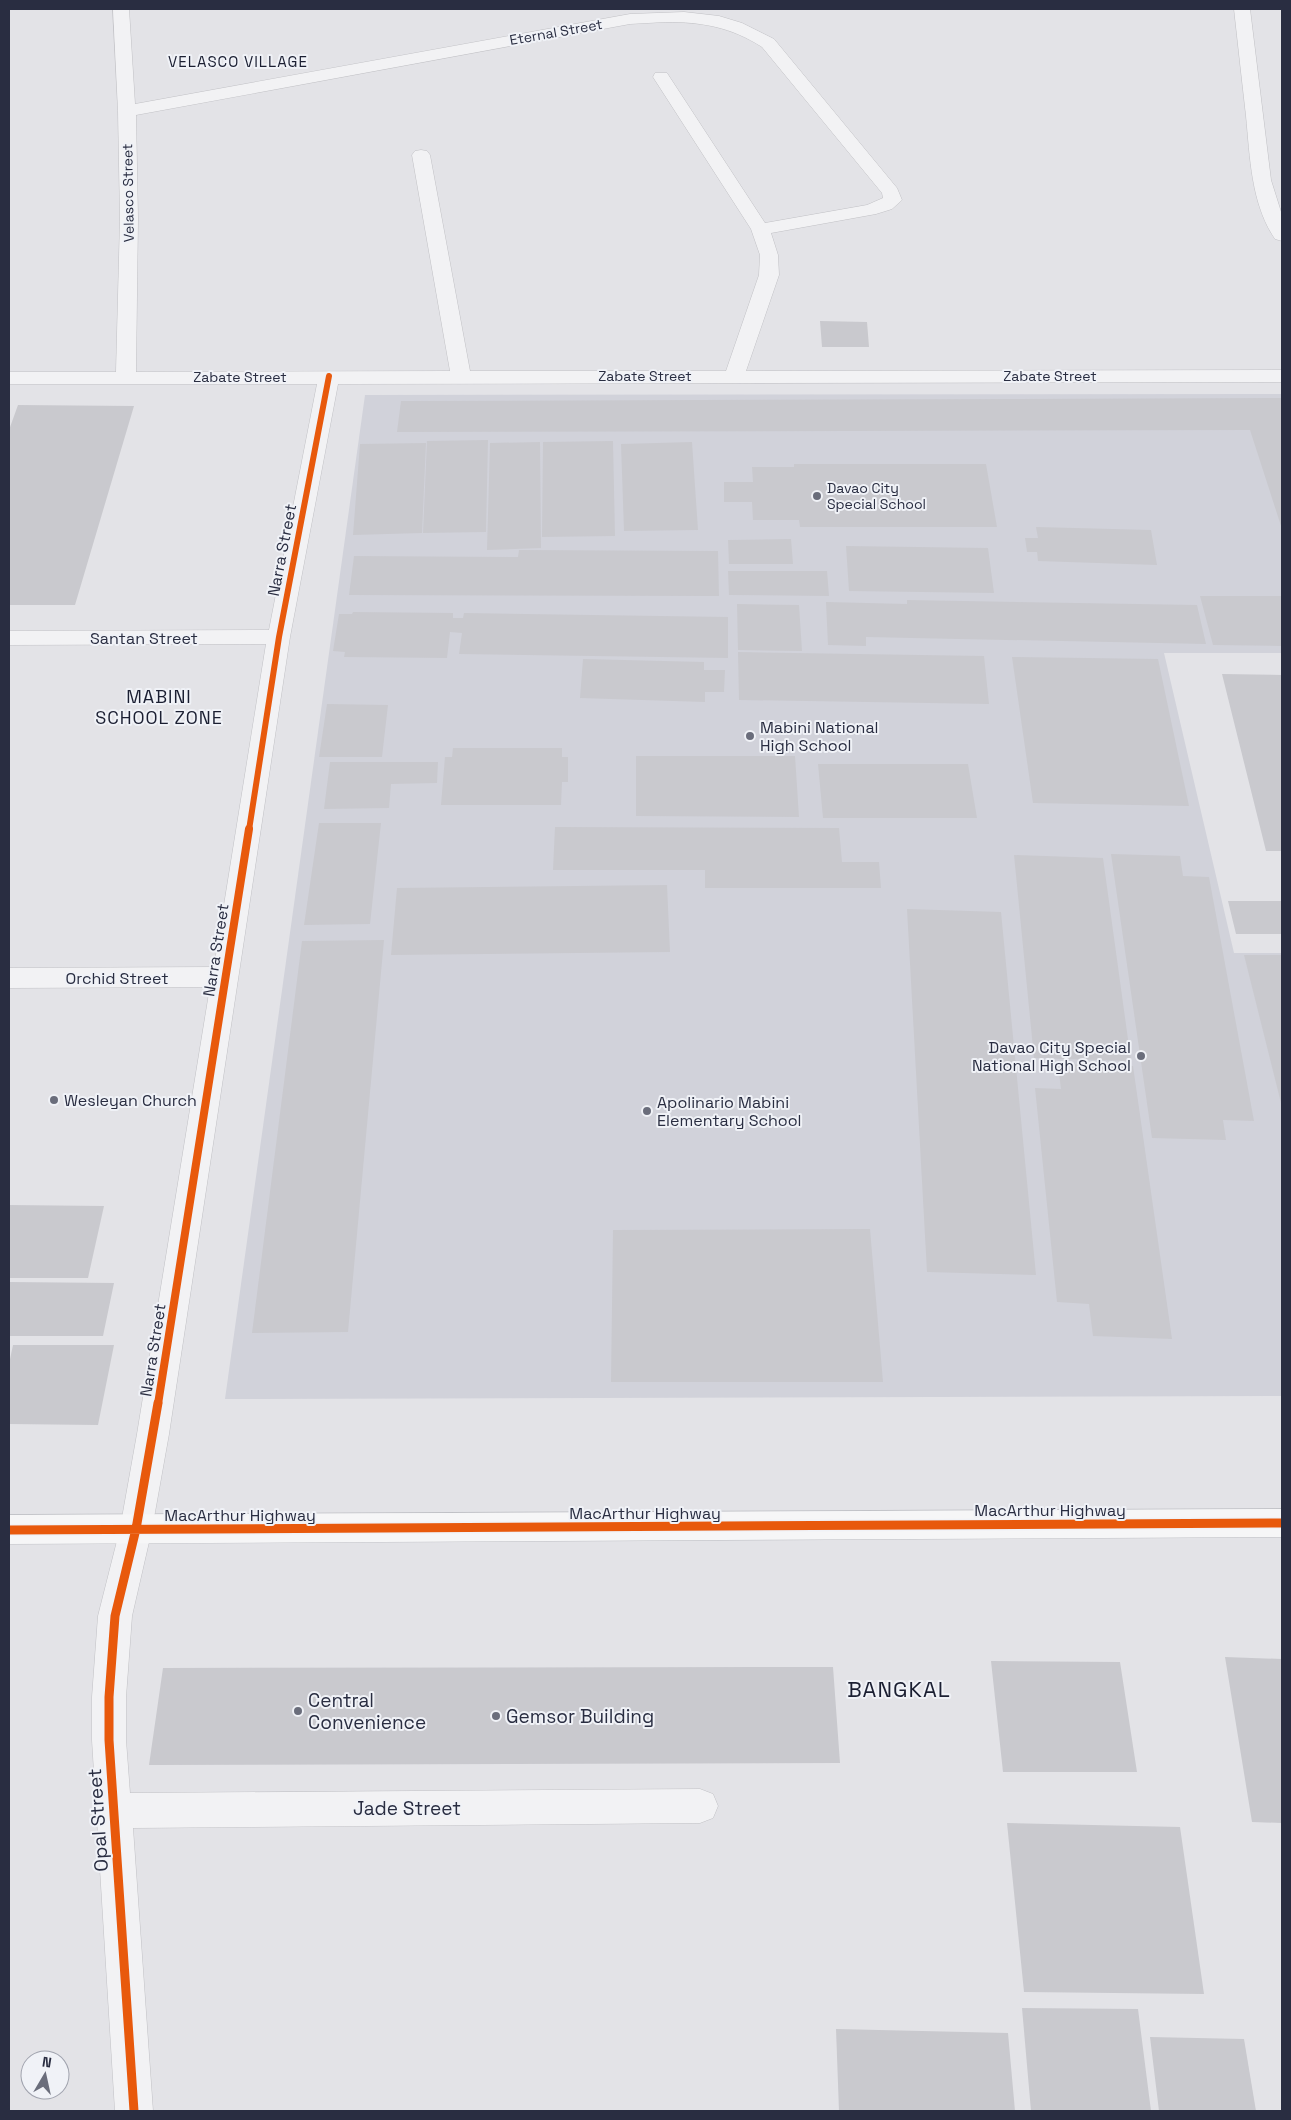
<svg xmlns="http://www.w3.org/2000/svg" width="1291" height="2120" font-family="'Space Grotesk',sans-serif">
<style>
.built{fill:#d1d2da}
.building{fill:#c9c9ce}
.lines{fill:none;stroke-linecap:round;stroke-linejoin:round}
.minor-casing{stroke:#c1c1c5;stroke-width:1}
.major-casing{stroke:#bfc0c5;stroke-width:1}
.minor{fill:#f2f2f4;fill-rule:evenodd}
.major{fill:#f6f6f7;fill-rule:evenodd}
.cycleway-far2-casing{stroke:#f0f2f7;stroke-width:9}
.cycleway-far1-casing{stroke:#f0f2f7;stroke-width:11}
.cycleway-casing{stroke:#f0f2f7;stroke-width:12}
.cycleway-far2{stroke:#e8590c;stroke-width:6}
.cycleway-far1{stroke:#e8590c;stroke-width:8}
.cycleway{stroke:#e8590c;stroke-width:9}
.poi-dot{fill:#6a6d7b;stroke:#f0f2f7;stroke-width:2}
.labels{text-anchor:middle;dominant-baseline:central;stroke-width:4;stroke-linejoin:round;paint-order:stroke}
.far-street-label{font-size:14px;fill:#292d41;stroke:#f0f2f7}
.far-poi-label{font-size:14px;fill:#292d41;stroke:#f0f2f7;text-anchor:start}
.far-neighbourhood-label{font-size:15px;letter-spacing:1px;fill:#1b1f32;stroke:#f0f2f7}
.street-label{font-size:16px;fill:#292d41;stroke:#f0f2f7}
.poi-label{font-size:16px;fill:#292d41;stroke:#f0f2f7;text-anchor:start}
.neighbourhood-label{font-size:18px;letter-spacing:1px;fill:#1b1f32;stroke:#f0f2f7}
.near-poi-label{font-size:19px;fill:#292d41;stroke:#f0f2f7;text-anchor:start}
.near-street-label{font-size:19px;fill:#292d41;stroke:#f0f2f7}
.near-quarter-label{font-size:22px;letter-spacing:1px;fill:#1b1f32;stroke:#f0f2f7}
</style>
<rect width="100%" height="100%" fill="#e3e3e7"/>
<path class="built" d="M 1282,394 L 1282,653 L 1164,653 L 1234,953 L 1282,953 L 1282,1396 L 225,1399 L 365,395 Z"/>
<path class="building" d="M 820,321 L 867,322 L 869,347 L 822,347 Z
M 1282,398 L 1282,529 L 1250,430 L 397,432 L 401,401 Z
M 18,405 L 134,406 L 75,605 L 9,605 L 9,430 Z
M 488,440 L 486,532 L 423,533 L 427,441 Z
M 613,441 L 615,536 L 542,537 L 543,442 Z
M 540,442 L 541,548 L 487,550 L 490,443 Z
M 692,442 L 698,530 L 624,531 L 621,444 Z
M 426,443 L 422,533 L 353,535 L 360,444 Z
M 794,464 L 986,464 L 997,527 L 800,527 L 799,520 L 753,520 L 752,502 L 724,502 L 724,482 L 753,482 L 752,467 L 794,467 Z
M 1036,527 L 1151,530 L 1157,565 L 1038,561 L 1037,552 L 1027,552 L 1025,538 L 1038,538 Z
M 791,539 L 793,564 L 729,564 L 728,540 Z
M 846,546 L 988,548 L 994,593 L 849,591 Z
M 519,550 L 718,551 L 719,596 L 349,595 L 354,556 L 518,557 Z
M 728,571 L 827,571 L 829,596 L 729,595 Z
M 1200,596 L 1282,596 L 1282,646 L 1213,645 Z
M 907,600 L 1197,605 L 1206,644 L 866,637 L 866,646 L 828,645 L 826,602 L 907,604 Z
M 737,604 L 799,605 L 802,651 L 738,650 Z
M 353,612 L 453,613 L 453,618 L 463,618 L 464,613 L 728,617 L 728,658 L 459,654 L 462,633 L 450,632 L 447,658 L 344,657 L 345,652 L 333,651 L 339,614 L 352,614 Z
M 738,652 L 984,656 L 989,704 L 739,700 Z
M 1012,657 L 1158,659 L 1189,806 L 1033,803 Z
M 583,659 L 704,662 L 704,670 L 725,670 L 724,692 L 705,692 L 705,702 L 580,698 Z
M 1222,674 L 1282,675 L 1282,851 L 1266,851 Z
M 327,704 L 388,705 L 382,757 L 319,757 Z
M 453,748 L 562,748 L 562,757 L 568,757 L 568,782 L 562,782 L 561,805 L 441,805 L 445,757 L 452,757 Z
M 636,756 L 795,756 L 799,817 L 636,816 Z
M 330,762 L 438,762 L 437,783 L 391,784 L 389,808 L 324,809 Z
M 818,764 L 968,764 L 977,818 L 823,818 Z
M 319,823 L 381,823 L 370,924 L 304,925 Z
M 555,827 L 839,828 L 842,862 L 879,862 L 881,888 L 705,888 L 705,870 L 553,870 Z
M 1111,854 L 1180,856 L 1183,876 L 1209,877 L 1254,1121 L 1223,1120 L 1226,1140 L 1152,1138 Z
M 1014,855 L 1103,858 L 1131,1061 L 1034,1058 Z
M 667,885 L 670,952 L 391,955 L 397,888 Z
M 1228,901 L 1282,901 L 1282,934 L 1236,934 Z
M 907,909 L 1001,912 L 1036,1275 L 927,1272 Z
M 384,940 L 348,1332 L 252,1333 L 302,941 Z
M 1244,955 L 1282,955 L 1282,1107 Z
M 1058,1064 L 1133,1066 L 1172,1339 L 1093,1336 L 1089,1304 L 1057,1302 L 1035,1088 L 1061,1089 Z
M 9,1205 L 104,1206 L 88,1278 L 9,1278 Z
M 870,1229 L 883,1382 L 611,1382 L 613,1230 Z
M 9,1282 L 114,1283 L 103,1336 L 9,1336 Z
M 13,1345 L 114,1345 L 98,1425 L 9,1424 L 9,1364 Z
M 1225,1657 L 1282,1659 L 1282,1823 L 1252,1822 Z
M 991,1661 L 1120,1662 L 1137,1772 L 1003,1772 Z
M 833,1667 L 840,1763 L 149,1765 L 163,1668 Z
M 1007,1823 L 1180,1827 L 1204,1994 L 1024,1992 Z
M 1022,2008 L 1138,2009 L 1151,2111 L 1031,2111 Z
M 836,2029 L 1008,2033 L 1015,2111 L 839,2111 Z
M 1150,2037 L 1244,2039 L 1256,2111 L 1159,2111 Z"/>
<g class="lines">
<defs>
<path id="minor" d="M 113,9 L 129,9 L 135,104 L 630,14 L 684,12 L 719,16 L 742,23 L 774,39 L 897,188 L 902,200 L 892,209 L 876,214 L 771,233 L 778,255 L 779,275 L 746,371 L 1282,370 L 1282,382 L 338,384 L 290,637 L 169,1434 L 152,1529 L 132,1616 L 126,1697 L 126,1740 L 130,1793 L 700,1789 L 713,1794 L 718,1806 L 713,1818 L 700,1823 L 133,1828 L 153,2111 L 115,2111 L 92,1740 L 92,1697 L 98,1616 L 120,1529 L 137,1434 L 210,987 L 9,988 L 9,968 L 214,967 L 266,644 L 9,645 L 9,631 L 269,630 L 317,384 L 9,384 L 9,372 L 116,372 L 120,219 L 118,111 ZM 666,22 C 702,22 731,27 762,47 L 882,193 L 883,198 L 867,205 L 765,223 L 667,73 L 655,73 L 653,77 L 751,229 L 760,255 L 759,275 L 726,371 L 470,371 L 430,155 L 427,151 L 421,150 L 415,151 L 412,155 L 450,371 L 136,372 L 138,219 L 136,115 L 630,24 Z
M 1234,9 L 1250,9 L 1271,180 L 1282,215 L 1282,241 L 1275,239 C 1251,204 1250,157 1246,116 C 1242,81 1238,45 1234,9 Z"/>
<path id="major" d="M 1282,1509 L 1282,1537 L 9,1544 L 9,1515 Z"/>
</defs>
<use href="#minor" class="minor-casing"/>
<use href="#major" class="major-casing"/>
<use href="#minor" class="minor"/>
<use href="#major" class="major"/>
<defs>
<path id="cycleway-far2" d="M 249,830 L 279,637 L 329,376"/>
<path id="cycleway-far1" d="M 158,1404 L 249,829"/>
<path id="cycleway" d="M 9,1530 L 1282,1523
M 134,2111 L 109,1740 L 109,1697 L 115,1616 L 136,1529 L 158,1403"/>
</defs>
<use href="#cycleway-far2" class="cycleway-far2-casing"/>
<use href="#cycleway-far1" class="cycleway-far1-casing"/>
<use href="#cycleway" class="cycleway-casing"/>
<use href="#cycleway-far2" class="cycleway-far2"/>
<use href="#cycleway-far1" class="cycleway-far1"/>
<use href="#cycleway" class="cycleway"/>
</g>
<g class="poi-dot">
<circle cx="817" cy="496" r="5"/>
<circle cx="750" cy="736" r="5"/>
<circle cx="1141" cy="1056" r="5"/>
<circle cx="54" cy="1100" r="5"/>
<circle cx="647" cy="1111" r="5"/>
<circle cx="298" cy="1711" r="5"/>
<circle cx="496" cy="1716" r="5"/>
</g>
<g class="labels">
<g class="far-street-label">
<text transform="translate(556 32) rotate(-10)">Eternal Street</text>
<text transform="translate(128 193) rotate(-91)">Velasco Street</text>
<text x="645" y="376">Zabate Street</text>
<text x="1050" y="376">Zabate Street</text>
<text x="240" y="377">Zabate Street</text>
</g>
<g class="far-poi-label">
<text x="827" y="488">Davao City<tspan x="827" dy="16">Special School</tspan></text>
</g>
<g class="far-neighbourhood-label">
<text x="238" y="61">VELASCO VILLAGE</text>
</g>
<g class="street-label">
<text transform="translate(282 550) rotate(-79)">Narra Street</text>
<text x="144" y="638">Santan Street</text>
<text transform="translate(216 950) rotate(-81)">Narra Street</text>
<text x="117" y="978">Orchid Street</text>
<text transform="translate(153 1350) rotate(-81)">Narra Street</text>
<text x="1050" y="1510">MacArthur Highway</text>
<text x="645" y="1513">MacArthur Highway</text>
<text x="240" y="1515">MacArthur Highway</text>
</g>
<g class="poi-label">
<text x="760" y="727">Mabini National<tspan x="760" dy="18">High School</tspan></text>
<text x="1131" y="1047" text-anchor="end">Davao City Special<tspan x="1131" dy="18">National High School</tspan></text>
<text x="64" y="1100">Wesleyan Church</text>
<text x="657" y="1102">Apolinario Mabini<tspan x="657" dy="18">Elementary School</tspan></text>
</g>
<g class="neighbourhood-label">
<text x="159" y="696">MABINI<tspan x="159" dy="21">SCHOOL ZONE</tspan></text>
</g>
<g class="near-poi-label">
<text x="308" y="1700">Central<tspan x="308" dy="22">Convenience</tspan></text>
<text x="506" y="1716">Gemsor Building</text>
</g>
<g class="near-street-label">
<text x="407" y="1808">Jade Street</text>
<text transform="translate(98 1820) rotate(-94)">Opal Street</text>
</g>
<g class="near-quarter-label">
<text x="899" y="1689">BANGKAL</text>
</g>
</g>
<rect width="1291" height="2120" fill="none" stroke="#292d41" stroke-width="20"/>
<g transform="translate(45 2075) rotate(9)"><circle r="24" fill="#f0f2f7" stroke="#a0a3ae"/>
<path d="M0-4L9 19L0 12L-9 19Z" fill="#6a6d7b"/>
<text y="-8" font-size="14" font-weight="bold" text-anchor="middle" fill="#292d41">N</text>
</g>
</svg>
